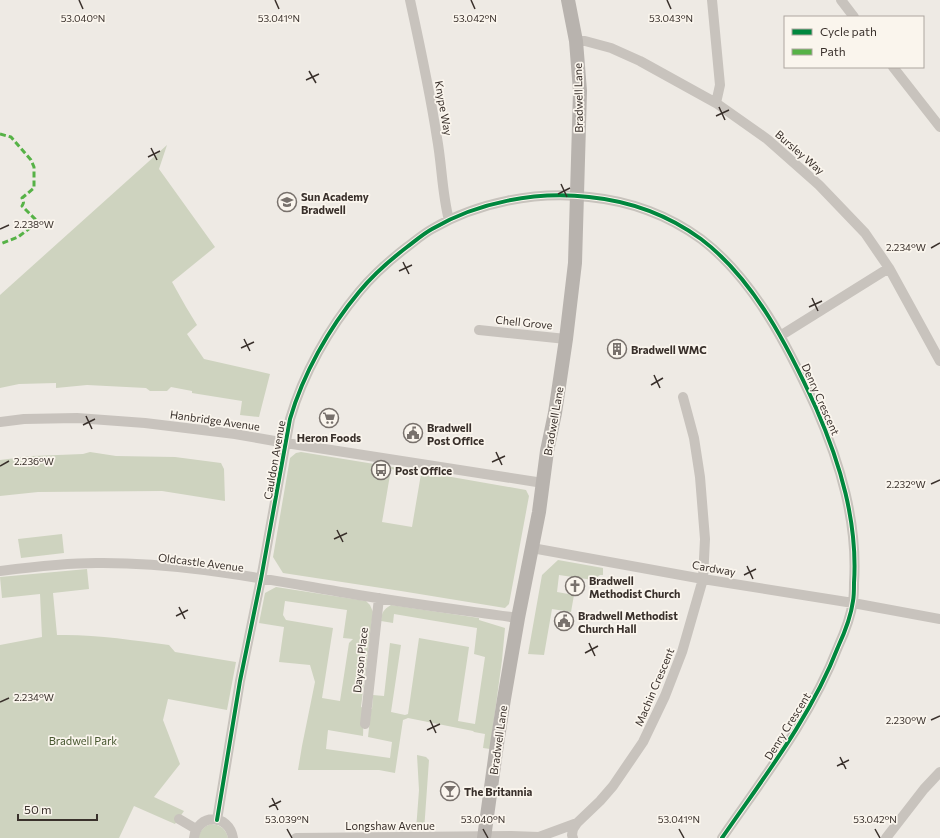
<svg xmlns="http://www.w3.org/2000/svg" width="940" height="838" font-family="Commissioner,sans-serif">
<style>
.green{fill:#ced3bf;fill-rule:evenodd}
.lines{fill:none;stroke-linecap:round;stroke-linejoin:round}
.street{stroke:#c8c3bd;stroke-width:10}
.secondary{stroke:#b8b3ae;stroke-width:14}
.quiet{stroke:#56b246;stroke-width:3;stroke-dasharray:6 3;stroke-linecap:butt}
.cycleway-casing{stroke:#faf5ed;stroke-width:6}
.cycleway{stroke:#00873e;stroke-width:4}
.ticks{fill:none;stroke:#39302b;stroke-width:1.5}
.labels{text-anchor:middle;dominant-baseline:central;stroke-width:3.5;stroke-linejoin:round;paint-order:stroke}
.street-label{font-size:11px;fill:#39302b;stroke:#faf5ed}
.poi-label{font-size:11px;font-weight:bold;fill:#39302b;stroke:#faf5ed;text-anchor:start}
.park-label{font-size:11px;fill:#46562f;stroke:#faf5ed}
.ticks-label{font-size:10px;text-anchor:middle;fill:#39302b;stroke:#faf5ed;stroke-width:3.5;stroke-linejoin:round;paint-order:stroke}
</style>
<rect width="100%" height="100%" fill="#eeeae4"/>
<path class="green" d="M 167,145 L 159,169 L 215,247 L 172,282 L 186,307 L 197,325 L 187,334 L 204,359 L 270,374 L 259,417 L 240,415 L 242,401 L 192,393 L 192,391 L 171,387 L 167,391 L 150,391 L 146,388 L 87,385 L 56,388 L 56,383 L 19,384 L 0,388 L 0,295 Z
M 90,452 L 116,456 L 175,457 L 221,463 L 224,469 L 225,501 L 162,491 L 38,492 L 0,496 L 0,460 L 32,456 L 83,454 Z
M 301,452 L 423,472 L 526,490 L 529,496 L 509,604 L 505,608 L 401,591 L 283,573 L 273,557 L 290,458 L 296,453 ZM 391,469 L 421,474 L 412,527 L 382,522 Z
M 62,534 L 64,553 L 21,558 L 18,539 Z
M 558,560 L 603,568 L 603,575 L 600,575 L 593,580 L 559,575 L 557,592 L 574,595 L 571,612 L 552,609 L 544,655 L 528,654 L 542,575 Z
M 87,569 L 89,589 L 53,593 L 57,635 C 94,634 132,640 169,645 L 175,652 L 236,662 L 227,710 L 168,699 L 163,720 L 180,764 L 154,797 L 184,811 L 175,824 L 134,806 L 119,838 L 0,838 L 0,645 L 42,637 L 40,594 L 2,598 L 0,577 Z
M 276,587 L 366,601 L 370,605 L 373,612 L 361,707 L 364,708 L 363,736 L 328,730 L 326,749 L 390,758 L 392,742 L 368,737 L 371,709 L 372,709 L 373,695 L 384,696 L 390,643 L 401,645 L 391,712 L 405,715 L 408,714 L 419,638 L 469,647 L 458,721 L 475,724 L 485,657 L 474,654 L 477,628 L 394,614 L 393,623 L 381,621 C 382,612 383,610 391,605 L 479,618 L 479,620 L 505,628 L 502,660 L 490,749 L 483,748 L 485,734 L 474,732 L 473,731 L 408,718 L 403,720 L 395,773 L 379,770 L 298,770 L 302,746 L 315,682 L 310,665 L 279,662 L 284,627 L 259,623 L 265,593 ZM 285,601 L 347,610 L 343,638 L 353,639 L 349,643 L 340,701 L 322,698 L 333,628 L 286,620 L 283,615 Z
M 417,755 L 426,757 L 429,760 L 424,831 L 416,830 L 419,790 Z
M 211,824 C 221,825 226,829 228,838 L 198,838 C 200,831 204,826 211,824 Z"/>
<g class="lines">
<path class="street" d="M 410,0 C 420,46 430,92 437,138 C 442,165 442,194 449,220
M 712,0 L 720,85 L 716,103
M 841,0 L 854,17
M 576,41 L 585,41 L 611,48 L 640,61 L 716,103 L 767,139 L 819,185 L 865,233 L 889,268 L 940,361
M 893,67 L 940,127
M 479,330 L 566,339
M 780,336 L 889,268
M 0,422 L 24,419 L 77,418 L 145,423 L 235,434 L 286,443 L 543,483
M 532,548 L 703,579 L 853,603 L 940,619
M 0,571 C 32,567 64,563 96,563 C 181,562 264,579 347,593 C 404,603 461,610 518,618
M 365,724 L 379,598
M 179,819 L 196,829
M 217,820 L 240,681 L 261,579 L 290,419 C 303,374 329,328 359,292 C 373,275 390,260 407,247 C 415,241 423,234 432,229 C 478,202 536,191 589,197 C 629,201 668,215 701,239 C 754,279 789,348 816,408 C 840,463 858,522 854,583 C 854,589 854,596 853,601 C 851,616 844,634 838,647 C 811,717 764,777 722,838
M 539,837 L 577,823
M 194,838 C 197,813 229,813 233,838
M 296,838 L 511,836 L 539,837 L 543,838
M 573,838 L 572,835 L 573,829 L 577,823 L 600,801 L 613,786 L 643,742 L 665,696 L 682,652 L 703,579 L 705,539 L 700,477 L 694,438 L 683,397
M 886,838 L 924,789 L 940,772"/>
<path class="secondary" d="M 484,838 L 497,744 L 504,699 L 518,618 L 539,512 L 547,451 L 555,413 L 566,339 L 575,263 L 580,91 L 576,41 L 568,0"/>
<path class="quiet" d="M 0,134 L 11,137 L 31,160 L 34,167 L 34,188 L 22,198 C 24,202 24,203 22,206 L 38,222 L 18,237 L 0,244"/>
<defs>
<path id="cycleway" d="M 217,820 L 240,681 L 261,579 L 290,419 C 303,374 329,328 359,292 C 373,275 390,260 407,247 C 415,241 423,234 432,229 C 478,202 536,191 589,197 C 629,201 668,215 701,239 C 754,279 789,348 816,408 C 840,463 858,522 854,583 C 854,589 854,596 853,601 C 851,616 844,634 838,647 C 811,717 764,777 722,838"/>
</defs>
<use href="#cycleway" class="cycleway-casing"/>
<use href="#cycleway" class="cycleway"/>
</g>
<path class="ticks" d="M 79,0 L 83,9M 275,0 L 279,9M 471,0 L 475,9M 667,0 L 671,9M 309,71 L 316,83M 306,80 L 319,74M 719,107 L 725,120M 716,116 L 729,110M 151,148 L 157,160M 148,157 L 160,151M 561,184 L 567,197M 558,194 L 570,188M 0,229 L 9,225M 931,248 L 940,243M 403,262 L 409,274M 399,271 L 412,265M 812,298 L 818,311M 809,307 L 822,301M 244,339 L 250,351M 241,348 L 254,342M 654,375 L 660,388M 651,385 L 663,378M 86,416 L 92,429M 83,425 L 95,419M 496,452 L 502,465M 492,462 L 505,456M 0,466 L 9,461M 931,484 L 940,480M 337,530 L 343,542M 334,539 L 347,533M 747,566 L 753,579M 744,575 L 756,569M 179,607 L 185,619M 176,616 L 188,610M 589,643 L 595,656M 585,653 L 598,646M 0,702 L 9,698M 430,720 L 436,733M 931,720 L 940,716M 427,730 L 440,724M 840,757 L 846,769M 837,766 L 849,760M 272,798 L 278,810M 269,807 L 281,801M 287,829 L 292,838M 483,829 L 488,838M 679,829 L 684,838M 875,829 L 880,838"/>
<defs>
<symbol id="school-ring" viewBox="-11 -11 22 22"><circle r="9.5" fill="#faf5ed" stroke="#78716c" stroke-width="1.5"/><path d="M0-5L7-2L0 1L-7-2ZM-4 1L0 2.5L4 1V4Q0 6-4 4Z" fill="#78716c"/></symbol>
<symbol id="building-ring" viewBox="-11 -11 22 22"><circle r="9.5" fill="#faf5ed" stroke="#78716c" stroke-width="1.5"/><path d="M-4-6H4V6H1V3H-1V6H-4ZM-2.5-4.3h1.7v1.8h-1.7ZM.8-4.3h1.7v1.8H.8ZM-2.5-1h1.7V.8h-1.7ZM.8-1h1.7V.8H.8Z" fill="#78716c"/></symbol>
<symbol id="supermarket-ring" viewBox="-11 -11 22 22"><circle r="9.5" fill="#faf5ed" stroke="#78716c" stroke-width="1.5"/><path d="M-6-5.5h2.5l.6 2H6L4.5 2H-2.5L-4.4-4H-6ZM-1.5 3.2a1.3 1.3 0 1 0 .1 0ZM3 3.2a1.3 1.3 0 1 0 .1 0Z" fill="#78716c"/></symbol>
<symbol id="civic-ring" viewBox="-11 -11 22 22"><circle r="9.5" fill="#faf5ed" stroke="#78716c" stroke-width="1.5"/><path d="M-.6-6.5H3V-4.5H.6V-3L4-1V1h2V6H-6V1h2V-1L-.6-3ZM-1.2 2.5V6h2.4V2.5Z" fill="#78716c"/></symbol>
<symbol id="bus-ring" viewBox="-11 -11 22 22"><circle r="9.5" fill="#faf5ed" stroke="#78716c" stroke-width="1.5"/><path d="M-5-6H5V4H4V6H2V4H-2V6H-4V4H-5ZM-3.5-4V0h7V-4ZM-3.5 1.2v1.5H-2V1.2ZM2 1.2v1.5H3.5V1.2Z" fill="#78716c"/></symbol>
<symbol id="church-ring" viewBox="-11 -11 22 22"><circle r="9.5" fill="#faf5ed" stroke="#78716c" stroke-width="1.5"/><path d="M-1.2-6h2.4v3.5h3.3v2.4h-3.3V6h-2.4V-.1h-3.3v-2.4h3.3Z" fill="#78716c"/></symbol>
<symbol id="bar-ring" viewBox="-11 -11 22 22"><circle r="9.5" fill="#faf5ed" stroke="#78716c" stroke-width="1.5"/><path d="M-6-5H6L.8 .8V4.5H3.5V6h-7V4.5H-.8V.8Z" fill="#78716c"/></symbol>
</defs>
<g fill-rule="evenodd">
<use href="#school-ring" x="276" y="191" width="22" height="22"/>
<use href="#building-ring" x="606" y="338" width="22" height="22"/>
<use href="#supermarket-ring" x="318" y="407" width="22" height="22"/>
<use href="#civic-ring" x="402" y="422" width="22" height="22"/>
<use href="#bus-ring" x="370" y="459" width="22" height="22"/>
<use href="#church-ring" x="564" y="575" width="22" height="22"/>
<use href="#civic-ring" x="553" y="610" width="22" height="22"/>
<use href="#bar-ring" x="439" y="780" width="22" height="22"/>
</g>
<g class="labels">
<g class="street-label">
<text transform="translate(578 98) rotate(-91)">Bradwell Lane</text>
<text transform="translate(444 108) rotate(80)">Knype Way</text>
<text transform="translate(800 152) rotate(41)">Bursley Way</text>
<text transform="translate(524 322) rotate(6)">Chell Grove</text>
<text transform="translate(821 399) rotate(66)">Denry Crescent</text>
<text transform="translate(215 420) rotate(8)">Hanbridge Avenue</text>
<text transform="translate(553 421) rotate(-80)">Bradwell Lane</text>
<text transform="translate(274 460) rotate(-80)">Cauldon Avenue</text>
<text transform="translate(201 562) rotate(7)">Oldcastle Avenue</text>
<text transform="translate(714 568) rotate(10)">Cardway</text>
<text transform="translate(360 660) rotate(-84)">Dayson Place</text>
<text transform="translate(654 687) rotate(-67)">Machin Crescent</text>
<text transform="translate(787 726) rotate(-58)">Denry Crescent</text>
<text transform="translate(498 740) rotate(-82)">Bradwell Lane</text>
<text x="390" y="825">Longshaw Avenue</text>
</g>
<g class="poi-label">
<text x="301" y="196">Sun Academy<tspan x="301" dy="13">Bradwell</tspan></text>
<text x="631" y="349">Bradwell WMC</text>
<text x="427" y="427">Bradwell<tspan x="427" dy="13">Post Office</tspan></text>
<text x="329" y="437" text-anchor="middle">Heron Foods</text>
<text x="395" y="470">Post Office</text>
<text x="589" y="580">Bradwell<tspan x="589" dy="13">Methodist Church</tspan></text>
<text x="578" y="615">Bradwell Methodist<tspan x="578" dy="13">Church Hall</tspan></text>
<text x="464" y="791">The Britannia</text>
</g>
<g class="park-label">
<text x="83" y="740">Bradwell Park</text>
</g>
</g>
<g class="ticks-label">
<text x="83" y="22">53.040°N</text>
<text x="279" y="22">53.041°N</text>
<text x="475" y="22">53.042°N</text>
<text x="671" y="22">53.043°N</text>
<text x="34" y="228">2.238°W</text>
<text x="906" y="251">2.234°W</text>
<text x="34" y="465">2.236°W</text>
<text x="906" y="488">2.232°W</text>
<text x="34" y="701">2.234°W</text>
<text x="906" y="724">2.230°W</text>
<text x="287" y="823">53.039°N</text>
<text x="483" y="823">53.040°N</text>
<text x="679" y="823">53.041°N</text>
<text x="875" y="823">53.042°N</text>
</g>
<rect x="784" y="16" width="140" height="52" fill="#faf5ed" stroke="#ada69f"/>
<rect x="792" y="29" width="20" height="6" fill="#00873e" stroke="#ada69f"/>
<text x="820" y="36" font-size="12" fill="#39302b">Cycle path</text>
<rect x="792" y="49" width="20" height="6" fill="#56b246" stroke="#ada69f"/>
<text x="820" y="56" font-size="12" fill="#39302b">Path</text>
<path d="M18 814v6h79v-6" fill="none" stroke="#39302b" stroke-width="2"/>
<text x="24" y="814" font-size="12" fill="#39302b" stroke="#faf5ed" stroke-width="3" paint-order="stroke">50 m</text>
</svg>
